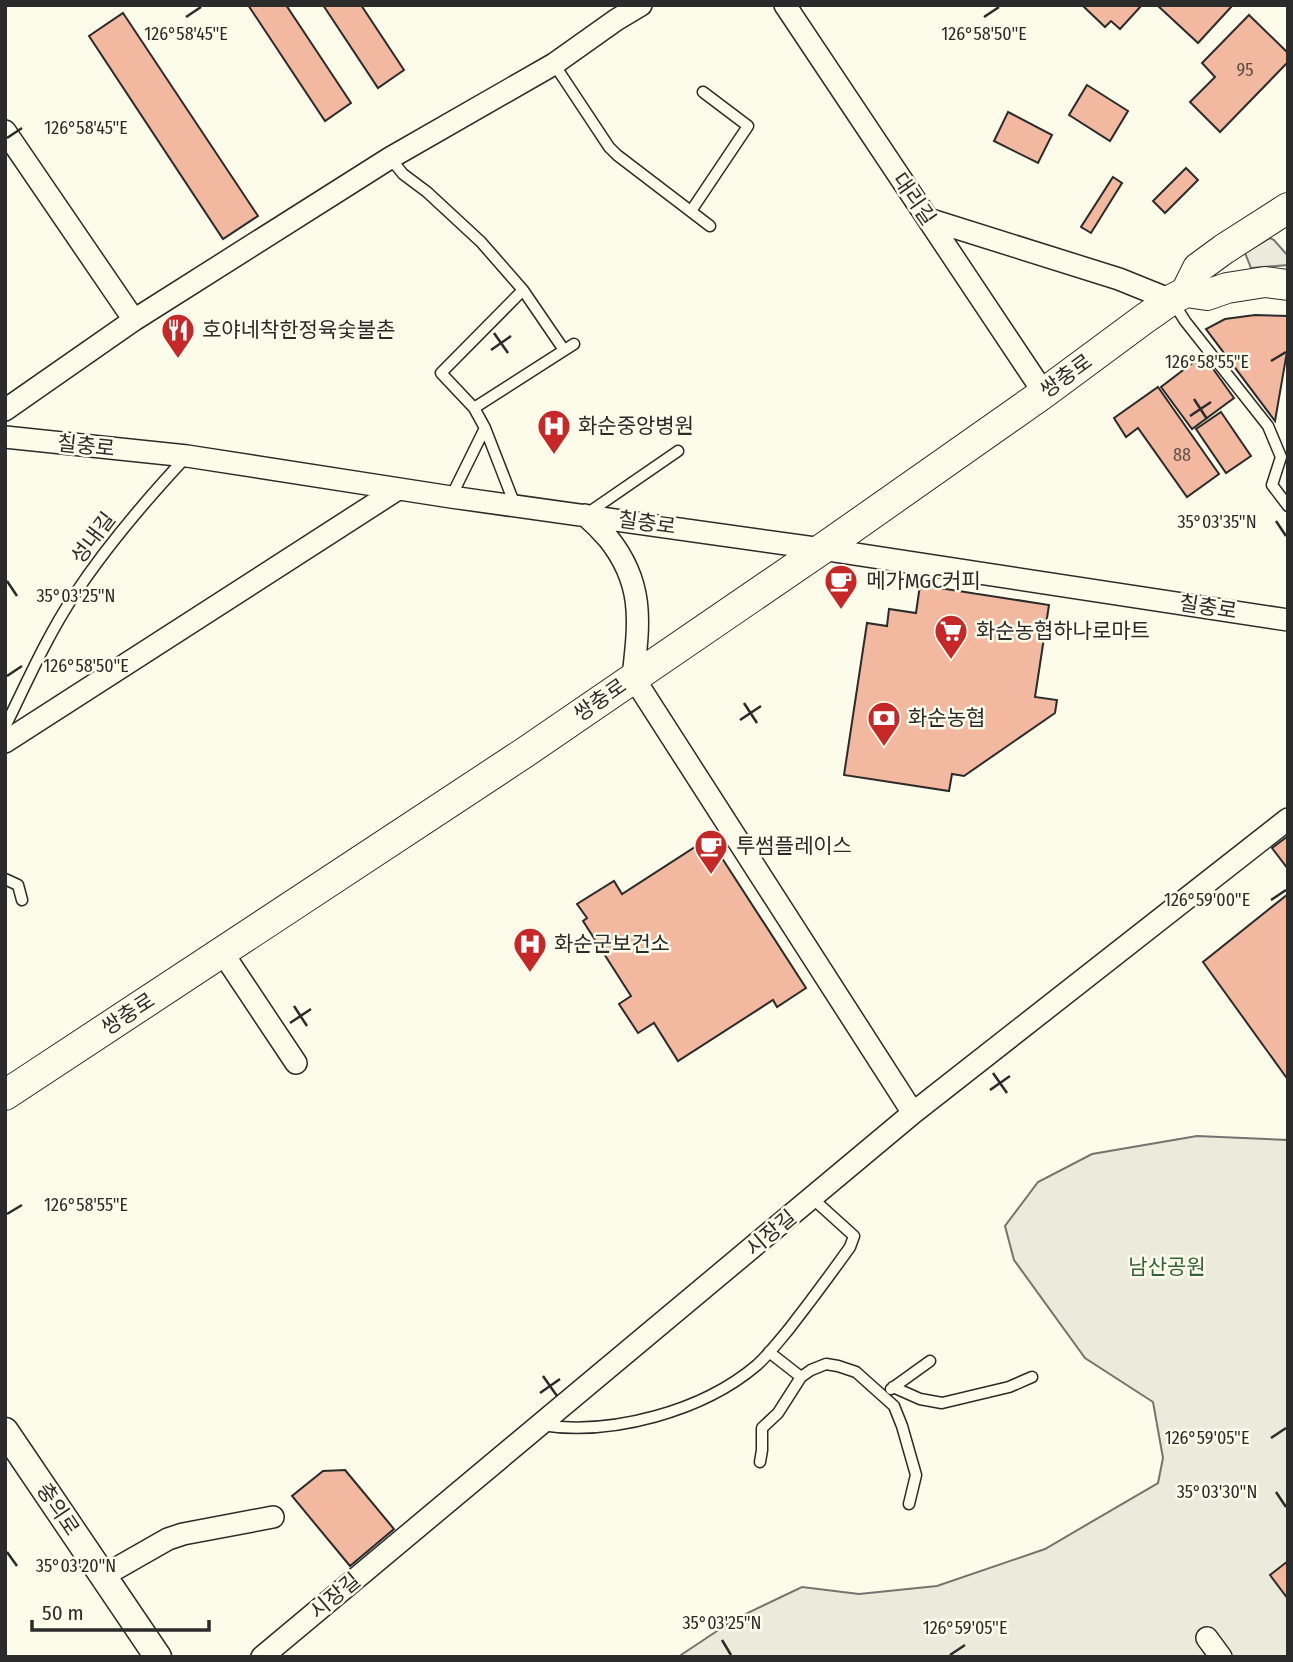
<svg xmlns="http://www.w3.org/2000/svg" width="1293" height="1662" font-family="'Fira Sans Condensed','Noto Sans KR',sans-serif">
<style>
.green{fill:#ecebdb;stroke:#74746e;stroke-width:2}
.building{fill:#f2b8a0;stroke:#2b2b2b;stroke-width:2}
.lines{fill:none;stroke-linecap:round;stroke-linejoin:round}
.service-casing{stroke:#2b2b2b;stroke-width:13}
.minor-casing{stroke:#2b2b2b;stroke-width:24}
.tertiary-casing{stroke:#2b2b2b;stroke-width:29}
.secondary-casing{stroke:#2b2b2b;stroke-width:32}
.service{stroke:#fdfbea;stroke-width:10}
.minor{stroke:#fdfbea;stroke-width:21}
.tertiary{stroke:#fdfbea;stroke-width:26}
.secondary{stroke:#fdfbea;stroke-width:30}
.ticks{fill:none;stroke:#2b2b2b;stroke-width:2.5}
.labels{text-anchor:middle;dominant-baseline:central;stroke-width:5;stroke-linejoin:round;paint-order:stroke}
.number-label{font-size:18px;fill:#5d4e48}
.street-label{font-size:21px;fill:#2b2b2b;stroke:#fdfbea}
.poi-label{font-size:21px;fill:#2b2b2b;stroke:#fdfbea;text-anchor:start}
.park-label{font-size:21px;fill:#34623c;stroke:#fdfbea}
.ticks-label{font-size:18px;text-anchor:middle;fill:#2b2b2b;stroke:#fdfbea;stroke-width:5;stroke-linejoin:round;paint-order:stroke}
</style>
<rect width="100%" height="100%" fill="#fdfbea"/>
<path class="green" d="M 1270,238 L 1274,240 L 1288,256 L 1288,265 L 1251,268 L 1245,253 Z
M 1197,1136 L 1288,1140 L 1288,1657 L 678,1657 L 735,1619 L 802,1587 L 859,1594 L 937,1586 L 1045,1549 L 1158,1483 L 1163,1458 L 1153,1402 L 1085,1358 L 1014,1260 L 1005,1226 L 1038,1182 L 1092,1154 Z"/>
<path class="building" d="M 248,5 L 286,5 L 351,103 L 325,121 Z
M 323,5 L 361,5 L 404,70 L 378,88 Z
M 1082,5 L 1142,5 L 1120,29 L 1111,21 L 1105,27 Z
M 1157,5 L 1233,5 L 1198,43 Z
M 123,13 L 258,216 L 223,239 L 89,36 Z
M 1249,15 L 1288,53 L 1288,62 L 1220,132 L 1190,102 L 1215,77 L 1202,63 Z
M 1087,85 L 1128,111 L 1110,141 L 1069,115 Z
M 1008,112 L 1052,135 L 1038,163 L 994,141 Z
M 1186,168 L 1198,180 L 1165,213 L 1153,201 Z
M 1113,177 L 1122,183 L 1091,233 L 1081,227 Z
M 1255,315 L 1288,316 L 1288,346 L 1275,421 L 1206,329 L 1225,319 Z
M 1203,355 L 1234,398 L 1192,429 L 1161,387 Z
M 1158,387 L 1219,474 L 1187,497 L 1138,428 L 1126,437 L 1114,418 Z
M 1221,412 L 1251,456 L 1226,473 L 1196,429 Z
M 920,585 L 1049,605 L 1035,697 L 1057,700 L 1055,713 L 964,776 L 952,774 L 949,791 L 844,775 L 867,623 L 887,626 L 889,609 L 916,613 Z
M 1288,836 L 1288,869 L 1272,848 Z
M 709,838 L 806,988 L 777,1007 L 773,1000 L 678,1061 L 654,1023 L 638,1033 L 619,1004 L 631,996 L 583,921 L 587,918 L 577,904 L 614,881 L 622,894 Z
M 1288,894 L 1288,1076 L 1286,1077 L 1203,962 Z
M 345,1470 L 394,1529 L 350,1566 L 292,1496 L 323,1471 Z
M 1288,1561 L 1288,1599 L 1270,1575 Z"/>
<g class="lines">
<defs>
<path id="service" d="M 554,64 L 609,147 L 617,155 L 710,226
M 390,158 L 403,174 L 427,192 L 481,242 L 523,290 L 441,373 L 474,408 L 485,428
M 691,211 L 748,126 L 703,92
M 523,290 L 564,350
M 1173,302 L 1185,321 L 1268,426 L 1281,457 L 1272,485 L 1288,506
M 474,408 L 574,344
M 451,497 L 485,428 L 515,505
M 585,515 L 678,451
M 5,727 C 27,682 47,636 75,594 C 108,544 146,500 187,456
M 5,879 L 18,885 L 22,900
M 769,1352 L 801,1377
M 893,1387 L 920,1399 L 942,1403 L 1009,1387 L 1032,1377
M 891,1389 L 930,1361
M 541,1425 C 612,1436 703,1411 757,1365 C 769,1354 779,1341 789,1329 C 810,1302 830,1275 850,1247 L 854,1236 L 812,1198
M 760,1462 L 762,1450 L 762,1428 L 778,1413 L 801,1377 L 811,1370 L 826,1364 L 838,1366 L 856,1372 L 894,1406 L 902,1426 L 916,1475 L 909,1504"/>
<path id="minor" d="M 785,5 L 1044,393
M 5,131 L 134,320
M 928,219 L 1119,279 L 1171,300
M 5,410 L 134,320 L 390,158 L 554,64 L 616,20 L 641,5
M 5,437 L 187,456 L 451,497 L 822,549 L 1288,620
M 585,515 C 593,522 601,530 608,538 C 645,584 639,623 633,677 L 913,1113
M 5,742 L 398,489
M 222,952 L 296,1063
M 103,1576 L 168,1539 L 183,1534 L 273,1517
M 1207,1638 L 1221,1657
M 262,1657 L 913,1113 L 1288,819"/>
<path id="tertiary" d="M 5,1431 L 158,1657"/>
<path id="secondary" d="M 1186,292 L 1207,295 L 1227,288 L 1265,282 L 1288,285
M 5,1095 L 524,753 L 822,549 L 1044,393 L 1144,319 L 1171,300 L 1186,292 L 1198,268 L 1224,249 L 1288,208"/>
</defs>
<use href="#service" class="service-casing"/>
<use href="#minor" class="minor-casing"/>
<use href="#tertiary" class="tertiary-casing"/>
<use href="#secondary" class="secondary-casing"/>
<use href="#service" class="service"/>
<use href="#minor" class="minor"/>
<use href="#tertiary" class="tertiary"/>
<use href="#secondary" class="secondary"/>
</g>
<path class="ticks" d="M 186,17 L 201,7M 984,17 L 999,7M 7,138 L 22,128M 494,333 L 508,353M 491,350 L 511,336M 1271,361 L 1286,352M 1194,399 L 1207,419M 1190,416 L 1211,402M 1276,521 L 1286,536M 7,581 L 17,596M 7,676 L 22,666M 744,703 L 757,723M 740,720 L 761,706M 1271,900 L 1286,890M 294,1006 L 307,1026M 290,1023 L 311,1009M 993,1073 L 1007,1093M 990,1090 L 1010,1076M 7,1214 L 22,1205M 543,1376 L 557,1396M 540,1393 L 560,1379M 1271,1438 L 1286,1428M 1276,1492 L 1286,1507M 7,1552 L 17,1566M 722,1640 L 731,1655M 950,1655 L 965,1645"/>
<defs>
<symbol id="restaurant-pin" viewBox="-11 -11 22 30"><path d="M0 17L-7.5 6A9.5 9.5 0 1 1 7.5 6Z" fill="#c62828" stroke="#fdfbea"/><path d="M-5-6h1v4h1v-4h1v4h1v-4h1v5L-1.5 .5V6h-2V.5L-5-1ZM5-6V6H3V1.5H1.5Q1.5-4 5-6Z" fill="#fff"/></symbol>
<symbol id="hospital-pin" viewBox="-11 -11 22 30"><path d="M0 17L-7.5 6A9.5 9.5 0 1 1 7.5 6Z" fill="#c62828" stroke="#fdfbea"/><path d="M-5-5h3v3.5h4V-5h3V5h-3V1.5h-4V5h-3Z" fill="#fff"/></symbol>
<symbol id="cafe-pin" viewBox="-11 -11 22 30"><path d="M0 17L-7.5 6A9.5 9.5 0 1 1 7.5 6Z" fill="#c62828" stroke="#fdfbea"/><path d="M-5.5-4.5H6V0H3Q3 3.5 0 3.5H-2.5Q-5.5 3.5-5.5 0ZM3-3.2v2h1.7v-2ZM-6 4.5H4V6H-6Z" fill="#fff"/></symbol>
<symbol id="supermarket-pin" viewBox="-11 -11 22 30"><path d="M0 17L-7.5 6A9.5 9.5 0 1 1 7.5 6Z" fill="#c62828" stroke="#fdfbea"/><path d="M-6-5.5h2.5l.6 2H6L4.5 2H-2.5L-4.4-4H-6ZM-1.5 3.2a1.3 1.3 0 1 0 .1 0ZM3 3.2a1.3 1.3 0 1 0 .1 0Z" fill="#fff"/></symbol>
<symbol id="bank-pin" viewBox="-11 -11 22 30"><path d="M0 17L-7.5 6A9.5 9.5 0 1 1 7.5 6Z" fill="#c62828" stroke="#fdfbea"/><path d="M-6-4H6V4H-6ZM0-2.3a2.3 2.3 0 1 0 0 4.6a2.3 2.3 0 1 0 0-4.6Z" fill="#fff"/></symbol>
</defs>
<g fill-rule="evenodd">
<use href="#restaurant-pin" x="159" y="311" width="38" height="52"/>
<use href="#hospital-pin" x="535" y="407" width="38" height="52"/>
<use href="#cafe-pin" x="822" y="562" width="38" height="52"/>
<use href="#supermarket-pin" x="932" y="612" width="38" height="52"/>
<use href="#bank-pin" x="865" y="699" width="38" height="52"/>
<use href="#cafe-pin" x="692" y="827" width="38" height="52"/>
<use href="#hospital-pin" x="511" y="925" width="38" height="52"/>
</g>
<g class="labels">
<g class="number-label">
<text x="1245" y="70">95</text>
<text x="1182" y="455">88</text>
</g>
<g class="street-label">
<text transform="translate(914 199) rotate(55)">대리길</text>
<text transform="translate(1066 376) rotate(-36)">쌍충로</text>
<text transform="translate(86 446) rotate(6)">칠충로</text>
<text transform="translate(647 523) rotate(8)">칠충로</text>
<text transform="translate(93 538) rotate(-53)">성내길</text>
<text transform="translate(1208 607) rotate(9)">칠충로</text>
<text transform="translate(600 700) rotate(-35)">쌍충로</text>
<text transform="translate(128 1014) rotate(-33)">쌍충로</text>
<text transform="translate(771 1233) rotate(-40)">시장길</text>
<text transform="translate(58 1509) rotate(56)">충의로</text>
<text transform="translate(335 1596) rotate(-40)">시장길</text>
</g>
<g class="poi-label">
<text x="202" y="330">호야네착한정육숯불촌</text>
<text x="578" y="426">화순중앙병원</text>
<text x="866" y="581">메가MGC커피</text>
<text x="976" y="631">화순농협하나로마트</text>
<text x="908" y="718">화순농협</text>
<text x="736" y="846">투썸플레이스</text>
<text x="554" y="944">화순군보건소</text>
</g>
<g class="park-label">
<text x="1167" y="1267">남산공원</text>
</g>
</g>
<g class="ticks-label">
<text x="984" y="40">126°58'50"E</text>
<text x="186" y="40">126°58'45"E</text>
<text x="86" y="134">126°58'45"E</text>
<text x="1207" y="368">126°58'55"E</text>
<text x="1217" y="528">35°03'35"N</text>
<text x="76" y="602">35°03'25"N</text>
<text x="86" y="672">126°58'50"E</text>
<text x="1207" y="906">126°59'00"E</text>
<text x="86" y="1211">126°58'55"E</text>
<text x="1207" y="1444">126°59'05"E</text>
<text x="1217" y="1498">35°03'30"N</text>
<text x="76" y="1572">35°03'20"N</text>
<text x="722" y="1629">35°03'25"N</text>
<text x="965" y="1634">126°59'05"E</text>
</g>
<rect width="1293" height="1662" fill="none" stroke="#2b2b2b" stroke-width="14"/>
<path d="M32 1620v10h177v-10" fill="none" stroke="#2b2b2b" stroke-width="3.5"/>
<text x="42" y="1620" font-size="21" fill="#2b2b2b" stroke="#fdfbea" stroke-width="5" paint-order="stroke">50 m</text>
</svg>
